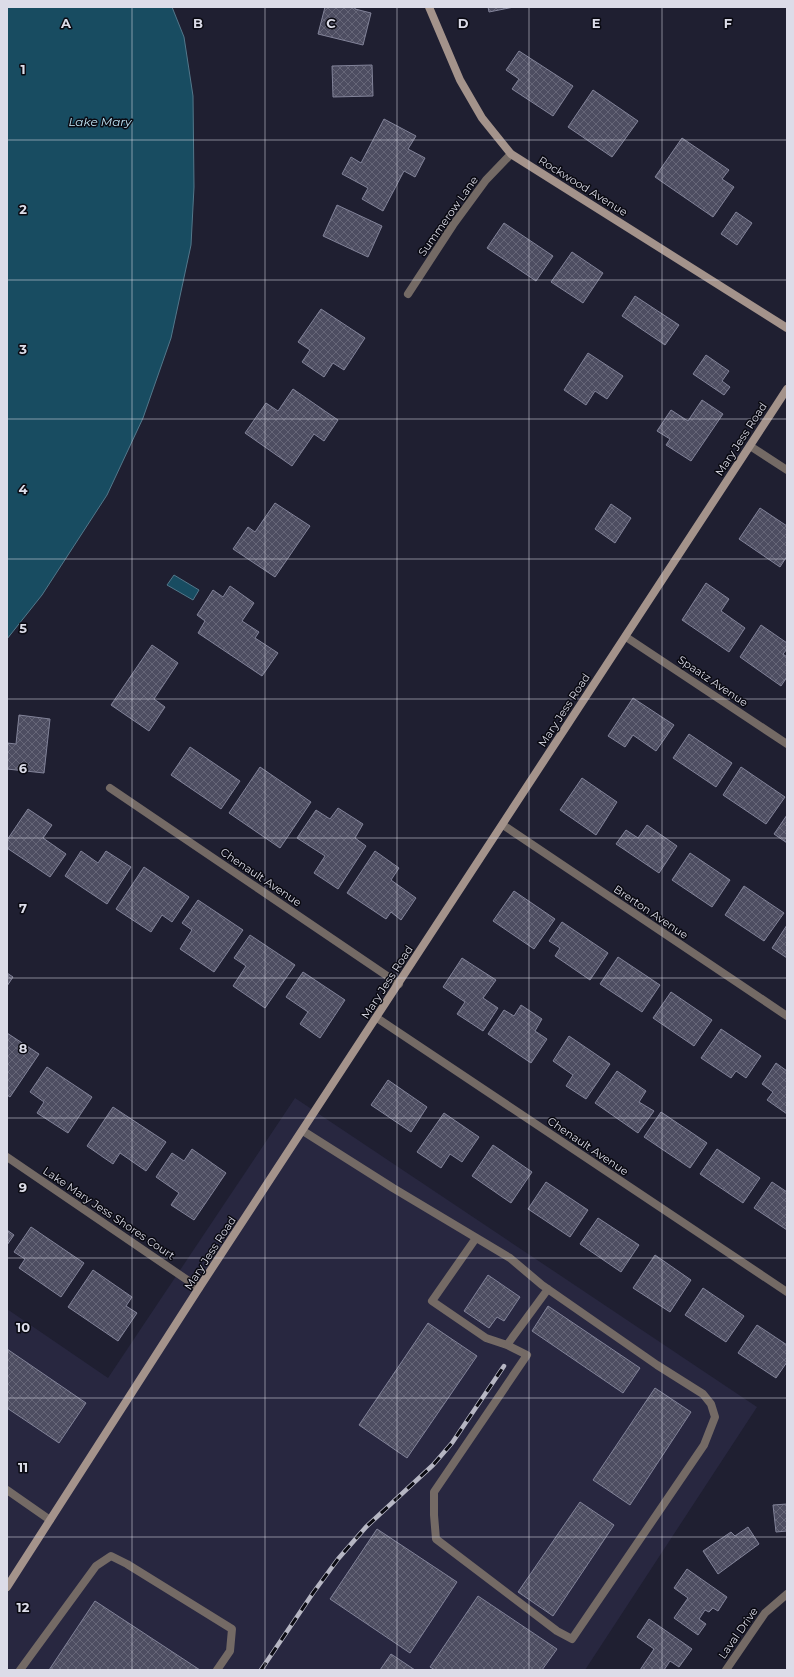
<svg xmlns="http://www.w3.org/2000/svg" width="794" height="1677" font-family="Montserrat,sans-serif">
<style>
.built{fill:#282740}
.water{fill:#184c61;stroke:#53778a}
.building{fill:url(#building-cross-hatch);stroke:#828399}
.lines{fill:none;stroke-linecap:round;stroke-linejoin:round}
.lane{stroke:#746a65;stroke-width:8}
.street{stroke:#746a65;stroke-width:8}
.secondary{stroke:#a4938b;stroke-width:8}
.rail-casing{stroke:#b6b6c3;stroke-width:4.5}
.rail{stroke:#0a0a12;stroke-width:3;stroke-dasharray:9;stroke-linecap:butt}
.grid{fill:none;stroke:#dcdce8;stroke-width:1;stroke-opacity:0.55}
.labels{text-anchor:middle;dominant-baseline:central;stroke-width:3;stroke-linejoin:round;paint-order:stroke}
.street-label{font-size:11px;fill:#dcdce8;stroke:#0a0a12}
.water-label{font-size:12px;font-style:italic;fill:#c0e4f4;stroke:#0a0a12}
.grid-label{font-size:13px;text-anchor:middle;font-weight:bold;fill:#dcdce8;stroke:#0a0a12;stroke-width:3;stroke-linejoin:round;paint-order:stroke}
</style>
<defs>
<pattern id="building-cross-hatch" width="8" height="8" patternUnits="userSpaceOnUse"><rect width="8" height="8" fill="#4d4d61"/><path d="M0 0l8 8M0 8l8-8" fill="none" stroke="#666678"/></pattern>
</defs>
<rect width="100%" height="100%" fill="#1f1f31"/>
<path class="built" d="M 295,1098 L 757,1407 L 585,1670 L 7,1670 L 7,1309 L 108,1378 Z"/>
<path class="water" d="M 7,7 L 172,7 L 184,37 L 193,96 L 194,187 L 191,245 L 171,338 L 143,418 L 107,495 L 42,595 L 7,639 Z
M 174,575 L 199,590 L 193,600 L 167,585 Z"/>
<path class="building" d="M 325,7 L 355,7 L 355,9 L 371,13 L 363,45 L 318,34 Z
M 488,7 L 514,7 L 489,12 Z
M 519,51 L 573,86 L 553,116 L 512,89 L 519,79 L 506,70 Z
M 372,65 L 373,96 L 333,97 L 332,66 Z
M 593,90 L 638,121 L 612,157 L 568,127 Z
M 384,119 L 416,136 L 408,149 L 425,158 L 415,177 L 404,171 L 383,211 L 362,199 L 368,188 L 342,174 L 351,157 L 361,163 Z
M 682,138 L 729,170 L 722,179 L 734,187 L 713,217 L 655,177 Z
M 337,205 L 382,226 L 368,257 L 323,236 Z
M 736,212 L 752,223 L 737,245 L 721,234 Z
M 504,223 L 553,256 L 536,281 L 487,248 Z
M 572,252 L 603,273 L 583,303 L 551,282 Z
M 635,296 L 679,325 L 665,345 L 622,316 Z
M 321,309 L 365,338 L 344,370 L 333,363 L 324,377 L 302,362 L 310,350 L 298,342 Z
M 588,353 L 623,376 L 607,399 L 595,391 L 586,405 L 564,390 Z
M 706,355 L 729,371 L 722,381 L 730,387 L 724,395 L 693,374 Z
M 293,389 L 338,420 L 324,441 L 314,434 L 292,466 L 245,433 L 266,403 L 278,411 Z
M 702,400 L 723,414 L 691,461 L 666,445 L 670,439 L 657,431 L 671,410 L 688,421 Z
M 275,503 L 310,526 L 275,577 L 233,549 L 248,527 L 255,532 Z
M 611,504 L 631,518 L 615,543 L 595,529 Z
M 760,508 L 787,526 L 787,556 L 780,567 L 739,539 Z
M 706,583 L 729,599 L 721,611 L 745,628 L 729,652 L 682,620 Z
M 230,586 L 254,603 L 242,621 L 259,632 L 255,638 L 278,653 L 262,676 L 198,633 L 205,621 L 197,615 L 213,590 L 223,597 Z
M 761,625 L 787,643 L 787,649 L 783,654 L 787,657 L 787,677 L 781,686 L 740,657 Z
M 152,645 L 178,663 L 154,699 L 165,707 L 149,731 L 111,705 Z
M 633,698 L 674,725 L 656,751 L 633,735 L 625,747 L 608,736 Z
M 19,715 L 50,719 L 44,773 L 7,769 L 7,743 L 16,744 Z
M 689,734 L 732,763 L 716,787 L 673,758 Z
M 190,747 L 240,781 L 221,809 L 171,775 Z
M 260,767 L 311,802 L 280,848 L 229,813 Z
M 741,767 L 785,797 L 766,824 L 723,795 Z
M 582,778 L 617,802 L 596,835 L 560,810 Z
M 338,808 L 363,824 L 355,838 L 366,846 L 338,889 L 314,873 L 325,856 L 297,838 L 316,810 L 330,819 Z
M 28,809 L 52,825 L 43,838 L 66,854 L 50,877 L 7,848 L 7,840 Z
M 787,815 L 787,843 L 774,834 Z
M 647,825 L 677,846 L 659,873 L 616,844 L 626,830 L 638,838 Z
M 81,851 L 98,863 L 106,851 L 131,867 L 107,904 L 65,876 Z
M 375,851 L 399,868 L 391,880 L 416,898 L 401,920 L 391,912 L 386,919 L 347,893 Z
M 690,853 L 730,880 L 712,907 L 672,880 Z
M 144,867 L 189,897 L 172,922 L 162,915 L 151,932 L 116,909 Z
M 744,886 L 784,913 L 764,941 L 725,915 Z
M 514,891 L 555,919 L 534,949 L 493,921 Z
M 198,900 L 243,930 L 214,972 L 180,949 L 192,930 L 182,923 Z
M 562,922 L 608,953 L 590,980 L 555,956 L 560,948 L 549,941 Z
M 787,925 L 787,958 L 772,948 Z
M 250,935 L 295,965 L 265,1008 L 233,986 L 246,966 L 234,958 Z
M 618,957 L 660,985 L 642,1012 L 600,984 Z
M 462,958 L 496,980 L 483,998 L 498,1008 L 483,1031 L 457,1014 L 465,1002 L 443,987 Z
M 303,972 L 345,1000 L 320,1038 L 300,1024 L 308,1012 L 286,997 Z
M 7,973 L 13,977 L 7,986 Z
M 671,992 L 712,1020 L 694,1046 L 653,1018 Z
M 521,1005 L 542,1019 L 535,1031 L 547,1039 L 531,1063 L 488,1034 L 504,1010 L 514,1016 Z
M 721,1029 L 761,1056 L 746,1078 L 736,1071 L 731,1078 L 701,1058 Z
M 7,1033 L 39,1054 L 10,1097 L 7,1095 Z
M 569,1036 L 610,1064 L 586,1099 L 566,1086 L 573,1075 L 553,1061 Z
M 776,1063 L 787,1071 L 787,1114 L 767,1100 L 773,1092 L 762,1084 Z
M 47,1067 L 92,1097 L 68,1133 L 37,1113 L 44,1102 L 30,1092 Z
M 617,1071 L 646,1091 L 639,1102 L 654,1111 L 638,1133 L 595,1103 Z
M 388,1080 L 427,1107 L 411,1132 L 371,1105 Z
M 113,1107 L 166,1142 L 146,1171 L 120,1153 L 113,1164 L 87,1146 Z
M 661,1112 L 707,1143 L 690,1168 L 644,1137 Z
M 444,1113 L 479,1137 L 462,1162 L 450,1154 L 441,1168 L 417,1152 Z
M 493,1145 L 532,1172 L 511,1203 L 472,1176 Z
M 192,1149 L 226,1173 L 194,1220 L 171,1205 L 179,1193 L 156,1177 L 172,1153 L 184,1161 Z
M 717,1149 L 760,1178 L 743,1203 L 700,1174 Z
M 546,1182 L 588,1210 L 570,1237 L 528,1209 Z
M 772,1182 L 787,1192 L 787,1230 L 754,1208 Z
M 598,1218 L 639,1245 L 621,1272 L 580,1244 Z
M 31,1227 L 84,1263 L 61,1297 L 19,1268 L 25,1259 L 14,1252 Z
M 7,1230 L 14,1235 L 7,1245 Z
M 655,1255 L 691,1280 L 670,1312 L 633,1288 Z
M 93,1270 L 132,1297 L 126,1306 L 137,1313 L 118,1341 L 68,1307 Z
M 488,1275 L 520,1297 L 504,1321 L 497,1317 L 489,1328 L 464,1311 Z
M 703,1288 L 744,1316 L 726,1342 L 685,1315 Z
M 548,1306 L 640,1368 L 623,1393 L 532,1331 Z
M 428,1323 L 477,1356 L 407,1458 L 359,1425 Z
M 757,1325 L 787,1345 L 787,1362 L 776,1378 L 738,1353 Z
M 7,1349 L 86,1403 L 59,1443 L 7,1408 Z
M 655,1388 L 691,1412 L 630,1505 L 593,1480 Z
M 580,1502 L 614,1525 L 553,1616 L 518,1592 Z
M 787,1504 L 787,1531 L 776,1532 L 773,1505 Z
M 748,1527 L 759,1544 L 718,1574 L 703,1551 L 731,1532 L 735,1536 Z
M 377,1529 L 457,1582 L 410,1653 L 330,1599 Z
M 687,1569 L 727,1597 L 718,1611 L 713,1608 L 709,1612 L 705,1610 L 699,1619 L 706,1624 L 698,1635 L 674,1618 L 688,1598 L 674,1588 Z
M 478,1596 L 557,1649 L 542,1670 L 435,1670 L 430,1667 Z
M 95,1601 L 200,1670 L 49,1670 Z
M 649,1619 L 692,1649 L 679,1667 L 670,1661 L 664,1670 L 640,1670 L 654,1649 L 637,1637 Z
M 391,1654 L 415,1670 L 380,1670 Z"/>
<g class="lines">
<path class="lane" d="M 303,1131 L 393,1188 L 510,1258 L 542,1285 L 657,1365 L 703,1394 L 711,1404 L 715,1417 L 704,1445 L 572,1639 L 557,1631 L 436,1539 L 434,1515 L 434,1492 L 527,1355 L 507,1345 L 486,1338 L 432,1301 L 476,1238
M 507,1345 L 548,1289
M 20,1670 L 96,1566 L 111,1556 L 127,1564 L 232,1629 L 230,1651 L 217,1670"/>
<path class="street" d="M 408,294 L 453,225 L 486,180 L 511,154
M 750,446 L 787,470
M 626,637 L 787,744
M 110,788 L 399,984
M 503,825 L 787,1016
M 377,1018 L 787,1292
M 7,1157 L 199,1288
M 7,1490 L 50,1520
M 726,1670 L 765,1613 L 787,1594"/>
<path class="secondary" d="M 429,7 L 460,80 L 482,118 L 511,154 L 787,328
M 7,1587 L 199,1288 L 787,389"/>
<defs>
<path id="rail" d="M 261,1670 L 313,1593 L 338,1559 L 366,1527 L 433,1465 L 452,1443 L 504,1366"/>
</defs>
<use href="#rail" class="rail-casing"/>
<use href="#rail" class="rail"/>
</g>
<path class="grid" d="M 132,7 L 132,1670M 265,7 L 265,1670M 397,7 L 397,1670M 529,7 L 529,1670M 662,7 L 662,1670M 7,140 L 787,140M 7,280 L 787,280M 7,419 L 787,419M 7,559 L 787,559M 7,699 L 787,699M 7,838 L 787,838M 7,978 L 787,978M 7,1118 L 787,1118M 7,1258 L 787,1258M 7,1398 L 787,1398M 7,1537 L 787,1537"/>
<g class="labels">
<g class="street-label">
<text transform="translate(583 186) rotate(32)">Rockwood Avenue</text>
<text transform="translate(448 216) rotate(-55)">Summerow Lane</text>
<text transform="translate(741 439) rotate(-57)">Mary Jess Road</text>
<text transform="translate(713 681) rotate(34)">Spaatz Avenue</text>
<text transform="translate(564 710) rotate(-57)">Mary Jess Road</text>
<text transform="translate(261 877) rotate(34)">Chenault Avenue</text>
<text transform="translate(651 912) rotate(34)">Brerton Avenue</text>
<text transform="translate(387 982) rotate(-57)">Mary Jess Road</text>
<text transform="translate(588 1146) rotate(34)">Chenault Avenue</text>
<text transform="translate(109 1213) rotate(34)">Lake Mary Jess Shores Court</text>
<text transform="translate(210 1253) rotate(-57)">Mary Jess Road</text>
<text transform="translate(738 1633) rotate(-55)">Laval Drive</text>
</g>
<g class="water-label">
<text x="100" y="121">Lake Mary</text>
</g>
</g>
<g class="grid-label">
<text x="66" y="28">A</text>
<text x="198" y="28">B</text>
<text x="331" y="28">C</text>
<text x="463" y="28">D</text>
<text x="596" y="28">E</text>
<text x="728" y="28">F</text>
<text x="23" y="74">1</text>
<text x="23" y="214">2</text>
<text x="23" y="354">3</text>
<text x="23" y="494">4</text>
<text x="23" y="633">5</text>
<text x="23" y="773">6</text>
<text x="23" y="913">7</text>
<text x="23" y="1053">8</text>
<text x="23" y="1192">9</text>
<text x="23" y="1332">10</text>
<text x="23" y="1472">11</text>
<text x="23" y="1612">12</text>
</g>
<rect width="794" height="1677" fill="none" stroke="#dcdce8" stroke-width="16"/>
</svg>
